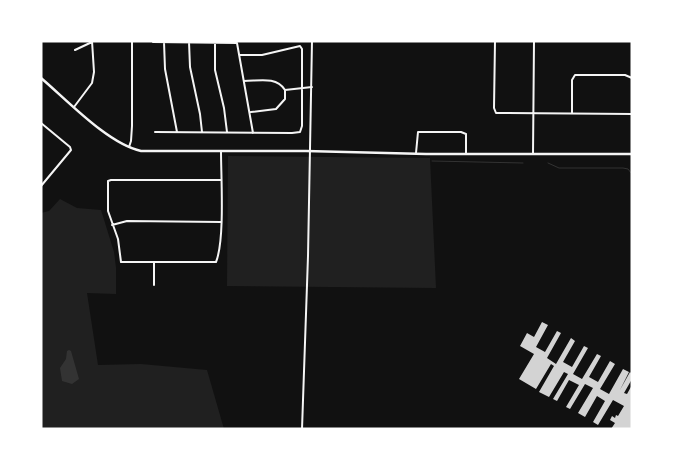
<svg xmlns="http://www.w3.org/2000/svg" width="673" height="470" font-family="'Fira Sans',sans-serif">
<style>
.green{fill:#202020}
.water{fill:#333}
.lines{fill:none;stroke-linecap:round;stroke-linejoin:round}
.stream{stroke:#333;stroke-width:1}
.building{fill:#d3d3d3}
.minor{stroke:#f5f5f5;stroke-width:2}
.tertiary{stroke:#f5f5f5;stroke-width:2.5}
</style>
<rect width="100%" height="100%" fill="#111"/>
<path class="green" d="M 228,156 L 430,158 L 436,288 L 227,286 Z
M 60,199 L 77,208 L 101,210 L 114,252 L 116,268 L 116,294 L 87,293 L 98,365 L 141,364 L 207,370 L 224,429 L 41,429 L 41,213 L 49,211 Z"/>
<path class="water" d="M 69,350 L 71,351 L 79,379 L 72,384 L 62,381 L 60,368 L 66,359 L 67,351 Z"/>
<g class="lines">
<path class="stream" d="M 432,161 L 523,163
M 548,163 L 559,168 L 623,168 L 628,169 L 632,174"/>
</g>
<path class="building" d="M 542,322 L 548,325 L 536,347 L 545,352 L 557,331 L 561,333 L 547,358 L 556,364 L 571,338 L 575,341 L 563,362 L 572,367 L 584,346 L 588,348 L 573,374 L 582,379 L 597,354 L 601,356 L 589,377 L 598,382 L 610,361 L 615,364 L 600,389 L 609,394 L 623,369 L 629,372 L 620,390 L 630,372 L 632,374 L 632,379 L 624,393 L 627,394 L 632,385 L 632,429 L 611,429 L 615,423 L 610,420 L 612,416 L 615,418 L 616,415 L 618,416 L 624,406 L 613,400 L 598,425 L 593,422 L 605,401 L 597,396 L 585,417 L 578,413 L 593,388 L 585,384 L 570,409 L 566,407 L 579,385 L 569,380 L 557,401 L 553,399 L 568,374 L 564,372 L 549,397 L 539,392 L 554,366 L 551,364 L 536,389 L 519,379 L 534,354 L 520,346 L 527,333 L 534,337 Z"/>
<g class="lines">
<path class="minor" d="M 495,41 L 494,108 L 496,113 L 632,114
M 153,42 L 237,43 L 253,133
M 164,42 L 165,69 L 177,132
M 189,42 L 190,67 L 200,114 L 202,132
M 215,42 L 215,70 L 224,108 L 227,132
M 75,50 L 92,42
M 244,81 C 259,81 276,76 285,90 L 285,99 L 276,109 L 251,112
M 285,90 L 312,87
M 74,107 L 92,83 L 94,72 L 92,41
M 572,112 L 572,80 L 575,75 L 625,75 L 632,78
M 41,123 L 70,147 L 71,150 L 41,186
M 155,132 L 292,133 L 300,132 L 302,126 L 302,49 L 300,46 L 262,55 L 240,55
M 129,147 L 131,141 L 132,126 L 132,41
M 221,151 C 221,177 225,240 216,262 L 121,262 L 118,239 L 108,211 L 108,181 L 111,180 L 221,180
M 416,153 L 418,132 L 461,132 L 466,134 L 466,154
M 533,154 L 534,41
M 112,225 L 127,221 L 221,222
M 154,285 L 154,262
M 302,429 L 308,256 L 312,41"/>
<path class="tertiary" d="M 41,78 C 67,100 108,144 141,151 L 306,151 L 426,154 L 632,154"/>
</g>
<rect width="673" height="470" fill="none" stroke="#ffffff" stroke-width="85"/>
</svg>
